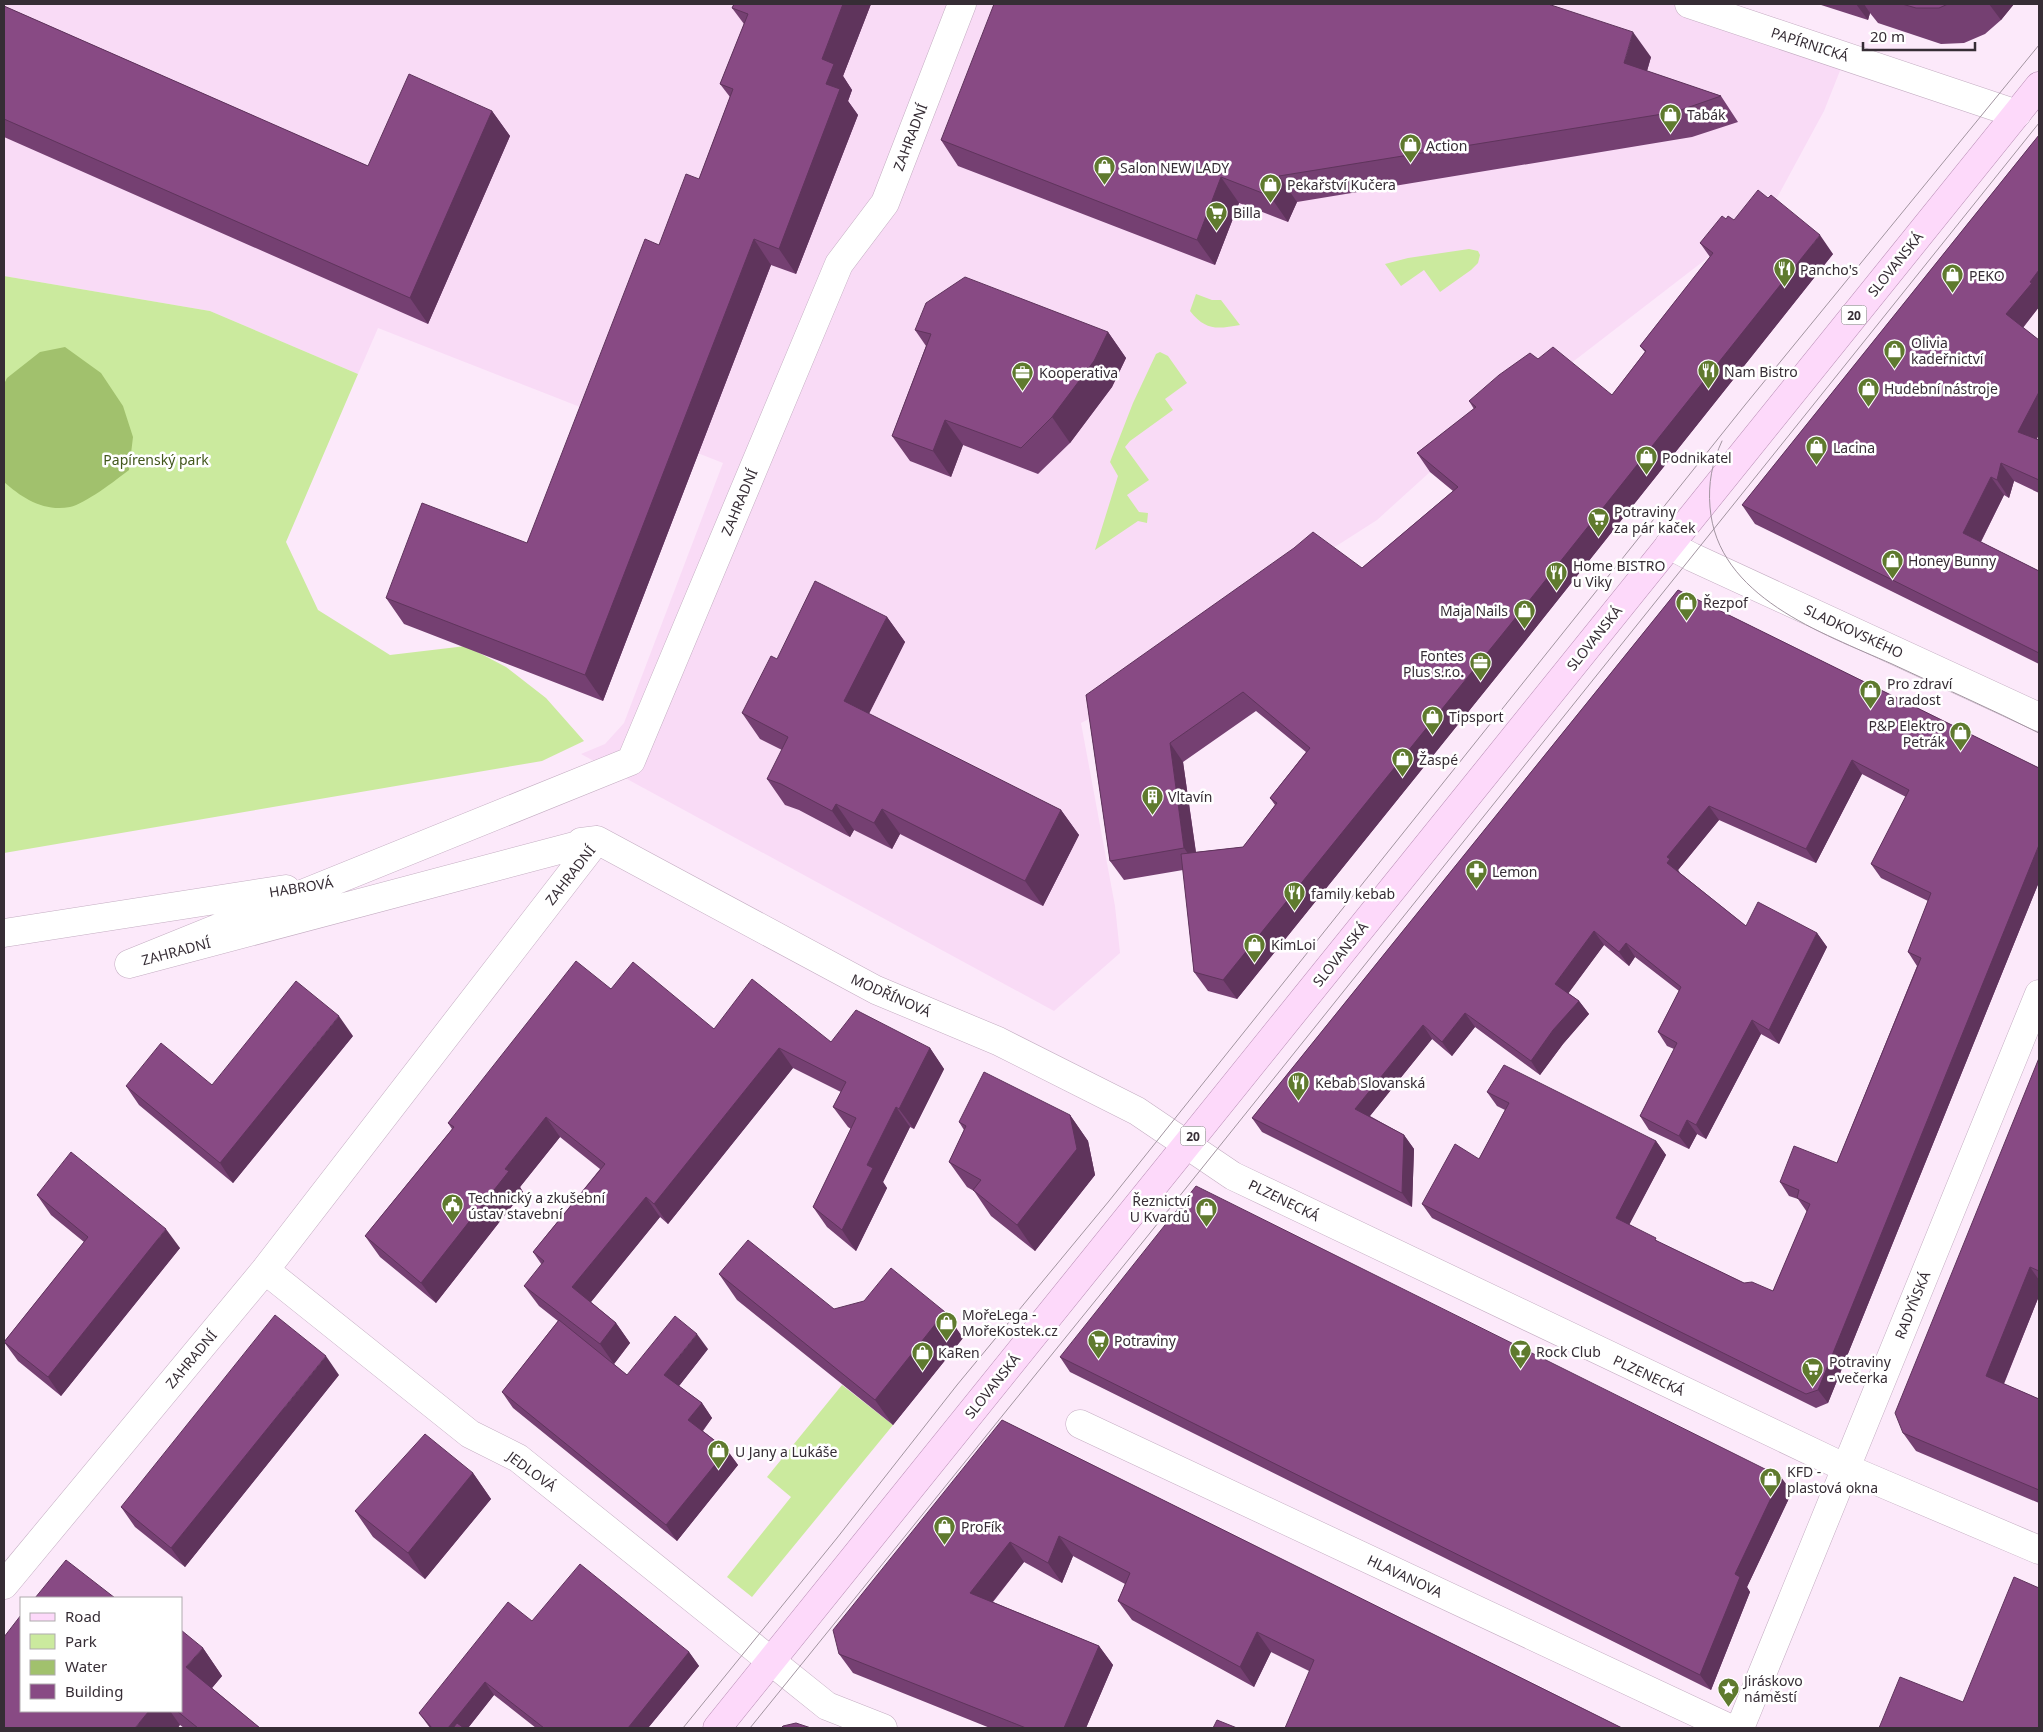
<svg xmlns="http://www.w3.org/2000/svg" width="2043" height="1732" font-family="'Noto Sans',sans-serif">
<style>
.built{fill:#f9dbf6}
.green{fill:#cbea9e}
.water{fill:#a1c16d}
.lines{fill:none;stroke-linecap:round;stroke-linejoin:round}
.minor-casing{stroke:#c4adc2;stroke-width:29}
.major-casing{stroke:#b78cb3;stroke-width:29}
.minor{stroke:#fff;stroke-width:28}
.major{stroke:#fdd9fa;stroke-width:28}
.tram{stroke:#a294a0;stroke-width:1}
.wall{fill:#754072;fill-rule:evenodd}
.shaded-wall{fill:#5f345c}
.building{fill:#884a84;stroke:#5f345c}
.labels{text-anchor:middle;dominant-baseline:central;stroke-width:5;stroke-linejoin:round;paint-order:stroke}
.shield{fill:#fff;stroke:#726c72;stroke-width:1}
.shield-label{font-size:12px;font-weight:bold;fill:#362d35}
.street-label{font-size:14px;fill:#362d35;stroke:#fff}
.poi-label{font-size:14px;fill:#362d35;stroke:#fff;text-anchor:start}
.park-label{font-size:14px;fill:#43581d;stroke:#fff}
</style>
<rect width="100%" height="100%" fill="#fce9fa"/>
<path class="built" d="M 4,4 L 1734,4 L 1851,43 L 1824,111 L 1771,209 L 1430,472 L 1377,520 L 1327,552 L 1099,714 L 1081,723 L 1115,906 L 1120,953 L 1054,1011 L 581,754 L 605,744 L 624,723 L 723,463 L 378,328 L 358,374 L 210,311 L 4,276 Z"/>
<path class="green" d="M 1469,249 L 1478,251 L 1480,255 L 1478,263 L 1471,270 L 1440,292 L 1424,270 L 1401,286 L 1385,264 L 1408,258 Z
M 4,276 L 210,311 L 358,374 L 286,542 L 318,610 L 390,655 L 466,646 L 506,667 L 546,698 L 584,741 L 542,761 L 4,853 Z
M 1196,294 L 1212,300 L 1221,300 L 1240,325 C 1217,329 1206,331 1190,311 Z
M 1160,352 L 1168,356 L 1187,383 L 1165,399 L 1173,410 L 1130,441 L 1125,447 L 1149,480 L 1127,495 L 1139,512 L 1148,513 L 1147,523 L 1138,521 L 1095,550 L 1118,476 L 1110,462 L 1133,403 L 1156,354 Z
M 842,1385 L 893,1425 L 752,1597 L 727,1577 L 791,1497 L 767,1477 Z"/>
<path class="water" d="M 65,347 L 101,373 L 123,406 L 133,437 L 129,470 C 116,480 85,504 70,507 C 44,512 22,498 4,482 L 4,384 L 7,378 L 40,352 Z"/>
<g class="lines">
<defs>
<path id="minor" d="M 1689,4 L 2017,114
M 1669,545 L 1692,557 L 2039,717
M 581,842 L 597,840 L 876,990 L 998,1041 L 1137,1111 L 1233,1176 L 1846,1468 L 2039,1550
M 4,933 L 286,889
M 265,1270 L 470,1434 L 518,1458 L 827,1706 L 883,1728
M 1080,1424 L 1729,1728
M 4,1585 L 265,1270 L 597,840 L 129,964 L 631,761 L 839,264 L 885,203 L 962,4
M 1740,1728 L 2039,994"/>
<path id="major" d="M 717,1728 L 2039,86"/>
</defs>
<use href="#minor" class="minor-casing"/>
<use href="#major" class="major-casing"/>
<use href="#minor" class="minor"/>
<use href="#major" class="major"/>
<path class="tram" d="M 1722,441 C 1712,462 1708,484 1710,507 C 1717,597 1822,633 1892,664 C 1941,687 1991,709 2039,733
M 683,1728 L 837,1538 L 957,1385 L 1109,1201 L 1745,405 L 2039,45
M 750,1728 L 1150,1233 L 2039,123"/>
</g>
<path class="wall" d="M 734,4 L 871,4 L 843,76 L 852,90 L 848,101 L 858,115 L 796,274 L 771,265 L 603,701 L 404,624 L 386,598 L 527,543 L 659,245 L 699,179 L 730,97 L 720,84 L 744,24 L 732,8 Z
M 1818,4 L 2014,4 L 2001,20 L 1985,34 L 1964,43 L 1941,44 L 1878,23 L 1870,13 L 1868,20 Z
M 4,6 L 368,166 L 492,111 L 510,136 L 428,324 L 4,137 Z
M 1651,57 L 1647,71 L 1721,96 L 1738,122 L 1692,137 L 1297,202 L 1288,222 L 1239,203 L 1215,265 L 958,166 L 941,140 Z
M 2039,135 L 2039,307 L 2023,328 L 2039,340 L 2039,434 L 2037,439 L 2039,440 L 2039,493 L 2014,481 L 2009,498 L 2004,495 L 1981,542 L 2039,571 L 2039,664 L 1755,524 L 1742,505 Z
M 1726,219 L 1734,220 L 1833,254 L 1522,645 L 1237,999 L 1208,991 L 1194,972 L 1183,870 L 1124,880 L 1110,861 L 1086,695 L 1362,568 L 1453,491 L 1430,472 L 1417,453 L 1474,409 L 1469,401 L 1538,359 L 1612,395 L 1645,352 L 1640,346 L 1710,257 L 1700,243 ZM 1256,711 L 1306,752 L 1270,798 L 1275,805 L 1243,847 L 1196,852 L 1183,762 Z
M 915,330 L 1108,332 L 1126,358 L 1112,387 L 1070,443 L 1038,474 L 963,445 L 951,477 L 910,461 L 892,436 L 926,346 Z
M 1678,590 L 2039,768 L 2039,882 L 1828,1403 L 1816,1408 L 1432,1218 L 1422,1204 L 1479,1159 L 1505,1110 L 1497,1106 L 1487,1092 L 1656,1141 L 1666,1155 L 1629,1224 L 1659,1242 L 1744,1283 L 1773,1291 L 1807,1212 L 1798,1199 L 1789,1196 L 1780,1182 L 1837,1163 L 1917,966 L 1908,952 L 1928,901 L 1881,878 L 1871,864 L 1906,797 L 1862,774 L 1816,863 L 1719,820 L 1678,870 L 1680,873 L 1746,926 L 1817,933 L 1827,947 L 1779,1044 L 1761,1034 L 1706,1139 L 1697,1134 L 1689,1149 L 1649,1130 L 1640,1116 L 1674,1049 L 1667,1046 L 1658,1032 L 1679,991 L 1635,957 L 1629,966 L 1604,945 L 1568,993 L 1579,1001 L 1589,1014 L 1563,1044 L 1540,1075 L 1475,1027 L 1452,1056 L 1432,1039 L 1370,1116 L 1404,1135 L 1414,1149 L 1412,1207 L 1262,1132 L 1252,1118 Z
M 887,617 L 905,642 L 869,714 L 1061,810 L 1079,835 L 1043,906 L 900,834 L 892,849 L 854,830 L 850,837 L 799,810 L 785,805 L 767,779 L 782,750 L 760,739 L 742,713 L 777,659 Z
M 611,989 L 714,1029 L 831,1042 L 930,1048 L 944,1069 L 914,1129 L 910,1127 L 883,1182 L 887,1188 L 856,1251 L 827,1227 L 813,1207 L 851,1129 L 848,1127 L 833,1107 L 841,1092 L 793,1068 L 668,1224 L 660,1217 L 591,1302 L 616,1323 L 630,1343 L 614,1364 L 627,1375 L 708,1349 L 679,1386 L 702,1403 L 712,1418 L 703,1431 L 727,1450 L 738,1465 L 677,1541 L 513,1408 L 502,1392 L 558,1321 L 539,1306 L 524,1286 L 542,1265 L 533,1252 L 600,1169 L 560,1137 L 520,1187 L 523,1192 L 436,1303 L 380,1257 L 365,1236 L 452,1129 L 448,1123 Z
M 353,1036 L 233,1183 L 139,1105 L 126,1086 L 212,1085 Z
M 2039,1058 L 2039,1296 L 2004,1384 L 2039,1399 L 2039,1503 L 1916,1451 L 1903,1433 Z
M 1070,1115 L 1088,1141 L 1095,1175 L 1035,1251 L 991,1216 L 974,1191 L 967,1187 L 949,1162 L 964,1130 L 959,1122 Z
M 37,1195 L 180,1248 L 61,1396 L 18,1361 L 4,1342 L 84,1242 L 51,1215 Z
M 719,1274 L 834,1309 L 945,1312 L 963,1338 L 893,1425 L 737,1300 Z
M 1060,1357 L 1792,1492 L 1747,1587 L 1750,1592 L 1711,1690 L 1070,1372 Z
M 339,1375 L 185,1567 L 135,1527 L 121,1507 Z
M 1002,1420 L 1622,1728 L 1309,1671 L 1271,1652 L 1254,1687 L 1132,1620 L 1118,1601 L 1125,1584 L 1073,1556 L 1062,1583 L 1024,1562 L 993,1602 L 1099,1646 L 1113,1665 L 1086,1728 L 990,1728 L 853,1673 L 839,1654 Z
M 473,1473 L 491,1499 L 425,1579 L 373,1537 L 355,1511 Z
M 532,1621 L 689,1652 L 699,1666 L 648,1728 L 536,1728 L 494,1695 L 468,1728 L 430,1728 L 419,1713 Z
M 203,1648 L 222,1676 L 212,1688 L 260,1728 L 184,1728 L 180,1725 L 21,1711 L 181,1711 Z"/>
<path class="shaded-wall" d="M 843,4 L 871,4 L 843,76 L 852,90 L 848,101 L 858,115 L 796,274 L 779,249 L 826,84 L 822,59 Z
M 1856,4 L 1864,4 L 1870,13 L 1868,20 Z
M 1989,4 L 2014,4 L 2001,20 Z
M 1633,32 L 1651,57 L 1642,88 L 1624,63 Z
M 492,111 L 510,136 L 428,324 L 410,298 Z
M 1279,176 L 1297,202 L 1288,222 L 1270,196 Z
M 1221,177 L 1239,203 L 1215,265 L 1197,240 Z
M 1820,235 L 1833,254 L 1522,645 L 1237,999 L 1223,980 Z
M 754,239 L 771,265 L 603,701 L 585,675 Z
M 2039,270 L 2039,307 L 2019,332 L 2006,314 Z
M 1108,332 L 1126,358 L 1112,387 L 1070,443 L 1052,417 Z
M 2039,392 L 2039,434 L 2031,450 L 2018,432 Z
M 945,420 L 963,445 L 951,477 L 933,451 Z
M 2001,463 L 2014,481 L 2009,498 L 1997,480 Z
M 1991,477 L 2004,495 L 1976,551 L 1963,533 Z
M 887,617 L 905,642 L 862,727 L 844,701 Z
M 1170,743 L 1183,762 L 1198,868 L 1184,848 Z
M 1852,760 L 1862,774 L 1816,863 L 1806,849 Z
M 836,804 L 854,830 L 850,837 L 832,811 Z
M 1709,806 L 1719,820 L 1678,870 L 1680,873 L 1667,863 L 1667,857 Z
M 882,809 L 900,834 L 892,849 L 874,823 Z
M 1061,810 L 1079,835 L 1043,906 L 1025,881 Z
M 2039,845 L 2039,882 L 1828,1403 L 1818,1390 Z
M 1594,931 L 1604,945 L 1565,998 L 1555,984 Z
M 1817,933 L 1827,947 L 1779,1044 L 1769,1030 Z
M 1626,943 L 1635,957 L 1629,966 L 1619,952 Z
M 1579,1001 L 1589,1014 L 1563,1044 L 1540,1075 L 1531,1061 L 1553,1030 Z
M 1465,1013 L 1475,1027 L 1452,1056 L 1442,1042 Z
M 339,1016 L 353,1036 L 233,1183 L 220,1163 Z
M 1752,1020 L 1761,1034 L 1706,1139 L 1696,1125 Z
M 1423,1025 L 1432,1039 L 1365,1122 L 1355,1109 Z
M 779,1048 L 793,1068 L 668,1224 L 654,1204 Z
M 930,1048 L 944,1069 L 914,1129 L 899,1109 Z
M 896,1107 L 910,1127 L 883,1182 L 887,1188 L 856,1251 L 842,1230 L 867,1165 Z
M 1070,1115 L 1088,1141 L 1095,1175 L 1035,1251 L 1017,1225 Z
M 546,1117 L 560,1137 L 520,1187 L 523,1192 L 436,1303 L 421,1283 L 505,1169 Z
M 1687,1120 L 1697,1134 L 1689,1149 L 1679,1136 Z
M 1404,1135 L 1414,1149 L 1412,1207 L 1402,1193 Z
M 1656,1141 L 1666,1155 L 1626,1231 L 1616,1218 Z
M 646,1197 L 660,1217 L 586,1308 L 572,1287 Z
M 166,1229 L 180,1248 L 61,1396 L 48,1377 Z
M 2030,1267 L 2039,1280 L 2039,1296 L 1999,1395 L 1986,1376 Z
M 945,1312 L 963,1338 L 893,1425 L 875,1400 Z
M 616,1323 L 630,1343 L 614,1364 L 600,1344 Z
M 697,1334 L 708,1349 L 675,1391 L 664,1375 Z
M 326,1356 L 339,1375 L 185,1567 L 171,1548 Z
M 702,1403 L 712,1418 L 699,1435 L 688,1420 Z
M 727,1450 L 738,1465 L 677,1541 L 666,1525 Z
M 473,1473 L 491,1499 L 425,1579 L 408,1553 Z
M 1781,1477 L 1792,1492 L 1747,1587 L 1750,1592 L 1711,1690 L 1700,1675 L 1735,1574 Z
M 1059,1536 L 1073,1556 L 1062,1583 L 1048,1563 Z
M 1010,1542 L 1024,1562 L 984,1612 L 970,1593 Z
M 1257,1632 L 1271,1652 L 1254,1687 L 1240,1667 Z
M 1099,1646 L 1113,1665 L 1086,1728 L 1064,1728 Z
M 203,1648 L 222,1676 L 206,1695 L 186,1667 Z
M 689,1652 L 699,1666 L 648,1728 L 628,1728 Z
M 485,1682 L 494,1695 L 468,1728 L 448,1728 Z
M 149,1711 L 170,1711 L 180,1725 L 178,1728 L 135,1728 Z"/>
<path class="building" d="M 734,4 L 843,4 L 822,59 L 834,64 L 826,84 L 840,89 L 779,249 L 754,239 L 585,675 L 386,598 L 422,503 L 527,543 L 645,239 L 659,245 L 686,174 L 699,179 L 733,89 L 720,84 L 748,14 L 732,8 Z
M 994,4 L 1548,4 L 1633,32 L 1624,63 L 1721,96 L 1675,112 L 1279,176 L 1270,196 L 1221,177 L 1197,240 L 941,140 Z
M 1902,4 L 1948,4 L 1939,8 L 1916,8 Z
M 4,6 L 368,166 L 409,74 L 492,111 L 410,298 L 4,119 Z
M 2039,135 L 2039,270 L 2030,282 L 2032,283 L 2006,314 L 2039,340 L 2039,392 L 2018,432 L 2039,440 L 2039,480 L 2001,463 L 1997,480 L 1991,477 L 1963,533 L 2039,571 L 2039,653 L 1742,505 Z
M 1758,190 L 1768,198 L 1771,195 L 1820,235 L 1509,626 L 1223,980 L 1194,972 L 1181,854 L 1243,847 L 1277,803 L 1270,798 L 1310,748 L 1243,692 L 1170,743 L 1184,848 L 1110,861 L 1086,695 L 1294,548 L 1313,532 L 1362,568 L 1458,487 L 1417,453 L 1476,407 L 1469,401 L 1499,375 L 1530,353 L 1538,359 L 1553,347 L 1612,395 L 1646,351 L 1640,346 L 1713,253 L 1700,243 L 1722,216 L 1726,219 L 1728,216 L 1734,220 Z
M 965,277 L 1108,332 L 1094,361 L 1052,417 L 1021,448 L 945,420 L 933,451 L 892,436 L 931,334 L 915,330 L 926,303 Z
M 815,581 L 887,617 L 844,701 L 1061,810 L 1025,881 L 882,809 L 874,823 L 836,804 L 832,811 L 781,784 L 767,779 L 788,737 L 742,713 L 771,656 L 777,659 Z
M 1678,590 L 2039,768 L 2039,845 L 1818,1390 L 1806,1394 L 1422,1204 L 1455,1144 L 1479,1159 L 1509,1103 L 1487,1092 L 1504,1065 L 1656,1141 L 1616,1218 L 1656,1238 L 1655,1240 L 1744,1283 L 1752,1282 L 1773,1291 L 1810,1204 L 1797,1198 L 1799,1190 L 1780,1182 L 1794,1146 L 1837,1163 L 1921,958 L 1908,952 L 1931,893 L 1871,864 L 1909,790 L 1852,760 L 1806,849 L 1709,806 L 1667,857 L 1670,859 L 1667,863 L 1746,926 L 1758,902 L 1817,933 L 1769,1030 L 1752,1020 L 1696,1125 L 1687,1120 L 1679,1136 L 1640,1116 L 1677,1043 L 1658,1032 L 1681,987 L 1626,943 L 1619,952 L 1594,931 L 1555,984 L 1579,1001 L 1553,1030 L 1531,1061 L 1465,1013 L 1442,1042 L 1423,1025 L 1355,1109 L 1404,1135 L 1402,1193 L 1252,1118 Z
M 576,961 L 611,989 L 633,962 L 714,1029 L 752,979 L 831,1042 L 856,1010 L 930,1048 L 899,1109 L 896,1107 L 867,1165 L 873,1168 L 842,1230 L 813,1207 L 856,1118 L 833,1107 L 846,1082 L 779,1048 L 654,1204 L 646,1197 L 572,1287 L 616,1323 L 600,1344 L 524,1286 L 544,1261 L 533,1252 L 605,1164 L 546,1117 L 505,1169 L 509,1171 L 421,1283 L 365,1236 L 454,1127 L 448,1123 Z
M 296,981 L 339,1016 L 220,1163 L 126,1086 L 161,1043 L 212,1085 Z
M 2039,1058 L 2039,1271 L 2030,1267 L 1986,1376 L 2039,1399 L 2039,1490 L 1903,1433 L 1895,1413 Z
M 984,1072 L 1070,1115 L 1077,1149 L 1017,1225 L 973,1190 L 981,1180 L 949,1162 L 966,1126 L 959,1122 Z
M 71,1152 L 166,1229 L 48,1377 L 4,1342 L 88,1237 L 37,1195 Z
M 1196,1186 L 1781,1477 L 1735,1574 L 1740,1577 L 1700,1675 L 1060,1357 Z
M 748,1240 L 834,1309 L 864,1301 L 891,1268 L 945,1312 L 875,1400 L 719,1274 Z
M 275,1315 L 326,1356 L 171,1548 L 121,1507 Z
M 675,1316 L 697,1334 L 664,1375 L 702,1403 L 688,1420 L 727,1450 L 666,1525 L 502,1392 L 559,1320 L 627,1375 Z
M 1002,1420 L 1622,1728 L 1285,1728 L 1314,1660 L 1257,1632 L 1240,1667 L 1118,1601 L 1130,1573 L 1059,1536 L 1048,1563 L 1010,1542 L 970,1593 L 1099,1646 L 1064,1728 L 1026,1728 L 839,1654 L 833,1630 Z
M 425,1434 L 473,1473 L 408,1553 L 355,1511 Z
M 66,1560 L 115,1598 L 35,1598 Z
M 580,1564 L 689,1652 L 628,1728 L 544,1728 L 485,1682 L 448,1728 L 432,1728 L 419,1713 L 508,1602 L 532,1621 Z
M 2014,1577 L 2039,1588 L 2039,1728 L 1879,1728 L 1900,1677 L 1963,1702 Z
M 21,1615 L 21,1711 L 149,1711 L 135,1728 L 4,1728 L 4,1637 Z
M 181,1630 L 203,1648 L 186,1667 L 260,1728 L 198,1728 L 177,1711 L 181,1711 Z
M 1217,1720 L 1237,1728 L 1213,1728 Z
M 457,1723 L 464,1728 L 453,1728 Z
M 796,1723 L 811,1728 L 781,1728 L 783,1726 Z"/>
<defs>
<symbol id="shop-pin" viewBox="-11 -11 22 30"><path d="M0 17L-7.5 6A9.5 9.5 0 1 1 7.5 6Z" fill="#5f7a2e" stroke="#fff"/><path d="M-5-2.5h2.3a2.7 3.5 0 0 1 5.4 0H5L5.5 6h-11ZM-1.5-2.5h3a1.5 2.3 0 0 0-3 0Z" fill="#fff"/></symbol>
<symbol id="supermarket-pin" viewBox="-11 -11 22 30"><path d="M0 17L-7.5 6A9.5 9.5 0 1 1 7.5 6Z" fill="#5f7a2e" stroke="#fff"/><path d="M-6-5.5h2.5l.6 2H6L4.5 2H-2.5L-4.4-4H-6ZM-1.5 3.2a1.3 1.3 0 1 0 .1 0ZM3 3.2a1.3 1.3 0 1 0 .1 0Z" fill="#fff"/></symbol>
<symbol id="restaurant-pin" viewBox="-11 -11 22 30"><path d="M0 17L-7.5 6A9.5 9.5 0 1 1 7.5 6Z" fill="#5f7a2e" stroke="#fff"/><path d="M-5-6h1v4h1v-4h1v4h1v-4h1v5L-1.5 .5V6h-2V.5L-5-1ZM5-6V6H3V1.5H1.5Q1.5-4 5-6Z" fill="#fff"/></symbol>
<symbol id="office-pin" viewBox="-11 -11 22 30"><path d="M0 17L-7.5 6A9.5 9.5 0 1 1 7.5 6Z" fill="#5f7a2e" stroke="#fff"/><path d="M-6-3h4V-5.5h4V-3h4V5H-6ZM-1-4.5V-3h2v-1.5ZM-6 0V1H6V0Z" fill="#fff"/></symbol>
<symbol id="building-pin" viewBox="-11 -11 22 30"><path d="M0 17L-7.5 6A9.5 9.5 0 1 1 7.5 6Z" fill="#5f7a2e" stroke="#fff"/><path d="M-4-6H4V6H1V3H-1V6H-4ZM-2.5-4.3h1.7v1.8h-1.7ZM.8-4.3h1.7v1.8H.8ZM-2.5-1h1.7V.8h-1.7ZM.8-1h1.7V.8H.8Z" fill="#fff"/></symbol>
<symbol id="pharmacy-pin" viewBox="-11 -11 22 30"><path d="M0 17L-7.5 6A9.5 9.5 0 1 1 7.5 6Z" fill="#5f7a2e" stroke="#fff"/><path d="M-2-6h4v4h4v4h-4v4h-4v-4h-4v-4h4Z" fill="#fff"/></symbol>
<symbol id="civic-pin" viewBox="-11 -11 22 30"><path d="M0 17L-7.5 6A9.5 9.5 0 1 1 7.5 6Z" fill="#5f7a2e" stroke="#fff"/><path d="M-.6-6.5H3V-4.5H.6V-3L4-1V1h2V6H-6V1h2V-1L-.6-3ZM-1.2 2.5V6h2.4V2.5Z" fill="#fff"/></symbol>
<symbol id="bar-pin" viewBox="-11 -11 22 30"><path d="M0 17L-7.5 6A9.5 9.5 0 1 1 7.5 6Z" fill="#5f7a2e" stroke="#fff"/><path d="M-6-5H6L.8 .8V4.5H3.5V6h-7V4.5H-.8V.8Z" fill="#fff"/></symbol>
<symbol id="sight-pin" viewBox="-11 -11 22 30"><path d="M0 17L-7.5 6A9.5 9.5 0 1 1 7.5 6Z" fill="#5f7a2e" stroke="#fff"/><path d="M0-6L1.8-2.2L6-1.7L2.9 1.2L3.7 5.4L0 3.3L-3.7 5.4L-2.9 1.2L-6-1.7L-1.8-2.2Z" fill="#fff"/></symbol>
</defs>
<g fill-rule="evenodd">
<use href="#shop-pin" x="1658" y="102" width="25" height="34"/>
<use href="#shop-pin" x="1398" y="132" width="25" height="34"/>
<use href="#shop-pin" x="1092" y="154" width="25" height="34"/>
<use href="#shop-pin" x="1258" y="172" width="25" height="34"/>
<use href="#supermarket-pin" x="1204" y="200" width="25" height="34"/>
<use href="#restaurant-pin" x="1772" y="256" width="25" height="34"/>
<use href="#shop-pin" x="1940" y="262" width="25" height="34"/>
<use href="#shop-pin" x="1882" y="338" width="25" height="34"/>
<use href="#restaurant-pin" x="1696" y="358" width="25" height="34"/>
<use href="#office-pin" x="1010" y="360" width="25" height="34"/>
<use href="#shop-pin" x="1856" y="376" width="25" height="34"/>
<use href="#shop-pin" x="1804" y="434" width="25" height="34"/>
<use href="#shop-pin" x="1634" y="444" width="25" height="34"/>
<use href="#supermarket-pin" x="1586" y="506" width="25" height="34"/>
<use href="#shop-pin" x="1880" y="548" width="25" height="34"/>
<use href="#restaurant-pin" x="1544" y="560" width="25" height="34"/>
<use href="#shop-pin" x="1674" y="590" width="25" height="34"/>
<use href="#shop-pin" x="1512" y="598" width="25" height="34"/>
<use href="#office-pin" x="1468" y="650" width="25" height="34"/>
<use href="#shop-pin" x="1858" y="678" width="25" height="34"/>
<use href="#shop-pin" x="1420" y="704" width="25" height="34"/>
<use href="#shop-pin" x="1948" y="720" width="25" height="34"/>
<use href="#shop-pin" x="1390" y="746" width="25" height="34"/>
<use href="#building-pin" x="1140" y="784" width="25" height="34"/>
<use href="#pharmacy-pin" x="1464" y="858" width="25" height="34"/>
<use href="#restaurant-pin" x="1282" y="880" width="25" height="34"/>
<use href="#shop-pin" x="1242" y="932" width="25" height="34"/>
<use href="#restaurant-pin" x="1286" y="1070" width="25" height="34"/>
<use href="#civic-pin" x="440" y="1192" width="25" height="34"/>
<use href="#shop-pin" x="1194" y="1196" width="25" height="34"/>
<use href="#shop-pin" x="934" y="1310" width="25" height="34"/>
<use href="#supermarket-pin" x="1086" y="1328" width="25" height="34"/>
<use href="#bar-pin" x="1508" y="1338" width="25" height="34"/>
<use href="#shop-pin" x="910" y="1340" width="25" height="34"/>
<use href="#supermarket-pin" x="1800" y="1356" width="25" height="34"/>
<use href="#shop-pin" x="706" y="1438" width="25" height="34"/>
<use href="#shop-pin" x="1758" y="1466" width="25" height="34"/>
<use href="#shop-pin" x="932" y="1514" width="25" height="34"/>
<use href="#sight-pin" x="1716" y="1676" width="25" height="34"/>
</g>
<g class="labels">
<g class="shield">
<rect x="1841.5" y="305.5" width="25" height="19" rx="4"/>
<rect x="1180.5" y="1126.5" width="25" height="19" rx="4"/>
</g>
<g class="shield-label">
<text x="1854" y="315">20</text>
<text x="1193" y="1136">20</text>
</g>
<g class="street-label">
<text transform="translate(1810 44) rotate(18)">PAPÍRNICKÁ</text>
<text transform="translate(910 137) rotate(-69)">ZAHRADNÍ</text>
<text transform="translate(1895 264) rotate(-51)">SLOVANSKÁ</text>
<text transform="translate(739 502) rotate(-67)">ZAHRADNÍ</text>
<text transform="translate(1854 631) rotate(25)">SLADKOVSKÉHO</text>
<text transform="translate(1594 638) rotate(-51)">SLOVANSKÁ</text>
<text transform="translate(570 875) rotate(-52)">ZAHRADNÍ</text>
<text transform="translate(301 887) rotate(-9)">HABROVÁ</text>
<text transform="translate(176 951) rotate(-15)">ZAHRADNÍ</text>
<text transform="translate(1340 954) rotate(-51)">SLOVANSKÁ</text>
<text transform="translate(891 995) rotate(24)">MODŘÍNOVÁ</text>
<text transform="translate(1284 1200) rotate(26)">PLZENECKÁ</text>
<text transform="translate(1912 1305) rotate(-68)">RADYŇSKÁ</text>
<text transform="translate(191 1359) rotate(-50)">ZAHRADNÍ</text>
<text transform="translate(1649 1375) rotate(25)">PLZENECKÁ</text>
<text transform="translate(992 1386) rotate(-51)">SLOVANSKÁ</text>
<text transform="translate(532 1471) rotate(36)">JEDLOVÁ</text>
<text transform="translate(1405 1576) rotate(25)">HLAVANOVA</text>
</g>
<g class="poi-label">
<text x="1687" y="114">Tabák</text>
<text x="1426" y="145">Action</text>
<text x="1120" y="167">Salon NEW LADY</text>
<text x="1287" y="184">Pekařství Kučera</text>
<text x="1233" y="212">Billa</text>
<text x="1800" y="269">Pancho's</text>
<text x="1969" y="275">PEKO</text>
<text x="1911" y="342">Olivia<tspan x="1911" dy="16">kadeřnictví</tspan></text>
<text x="1724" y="371">Nam Bistro</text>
<text x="1039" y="372">Kooperativa</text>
<text x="1884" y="388">Hudební nástroje</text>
<text x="1833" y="447">Lacina</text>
<text x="1662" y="457">Podnikatel</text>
<text x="1614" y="511">Potraviny<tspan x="1614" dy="16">za pár kaček</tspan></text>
<text x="1908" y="560">Honey Bunny</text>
<text x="1573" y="565">Home BISTRO<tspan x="1573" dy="16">u Viky</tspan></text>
<text x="1703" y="602">Řezpof</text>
<text x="1508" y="610" text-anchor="end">Maja Nails</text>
<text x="1464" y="655" text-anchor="end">Fontes<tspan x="1464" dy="16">Plus s.r.o.</tspan></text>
<text x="1887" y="683">Pro zdraví<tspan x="1887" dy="16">a radost</tspan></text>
<text x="1449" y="716">Tipsport</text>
<text x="1945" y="725" text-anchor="end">P&amp;P Elektro<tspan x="1945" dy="16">Petrák</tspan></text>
<text x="1419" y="759">Žaspé</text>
<text x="1168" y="796">Vltavín</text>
<text x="1492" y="871">Lemon</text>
<text x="1311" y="893">family kebab</text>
<text x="1271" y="944">KimLoi</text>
<text x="1315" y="1082">Kebab Slovanská</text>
<text x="468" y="1197">Technický a zkušební<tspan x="468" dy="16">ústav stavební</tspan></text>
<text x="1190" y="1200" text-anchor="end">Řeznictví<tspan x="1190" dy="16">U Kvardů</tspan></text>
<text x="962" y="1314">MořeLega -<tspan x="962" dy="16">MořeKostek.cz</tspan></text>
<text x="1114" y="1340">Potraviny</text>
<text x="1536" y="1351">Rock Club</text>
<text x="938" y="1352">KaRen</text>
<text x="1829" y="1361">Potraviny<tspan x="1829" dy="16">- večerka</tspan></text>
<text x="735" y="1451">U Jany a Lukáše</text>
<text x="1787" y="1471">KFD -<tspan x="1787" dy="16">plastová okna</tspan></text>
<text x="961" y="1526">ProFík</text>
<text x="1744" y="1680">Jiráskovo<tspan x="1744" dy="16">náměstí</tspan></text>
</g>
<g class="park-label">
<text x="156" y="459">Papírenský park</text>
</g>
</g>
<rect width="2043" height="1732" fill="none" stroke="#362d35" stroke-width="10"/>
<rect x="20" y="1597" width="162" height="115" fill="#ffffff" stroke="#afabae"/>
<rect x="30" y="1613" width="25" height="8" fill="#fdd9fa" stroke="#afabae"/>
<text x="65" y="1622" font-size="15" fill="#362d35">Road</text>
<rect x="30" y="1634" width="25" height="15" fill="#cbea9e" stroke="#afabae"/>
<text x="65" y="1647" font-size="15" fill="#362d35">Park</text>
<rect x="30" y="1660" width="25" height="15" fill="#a1c16d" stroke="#afabae"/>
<text x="65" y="1672" font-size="15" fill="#362d35">Water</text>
<rect x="30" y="1684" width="25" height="15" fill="#884a84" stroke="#afabae"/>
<text x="65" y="1697" font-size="15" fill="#362d35">Building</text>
<path d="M1863 42v8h112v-8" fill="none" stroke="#362d35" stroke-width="2.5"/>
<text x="1870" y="42" font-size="15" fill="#362d35" stroke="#ffffff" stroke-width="4" paint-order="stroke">20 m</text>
</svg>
